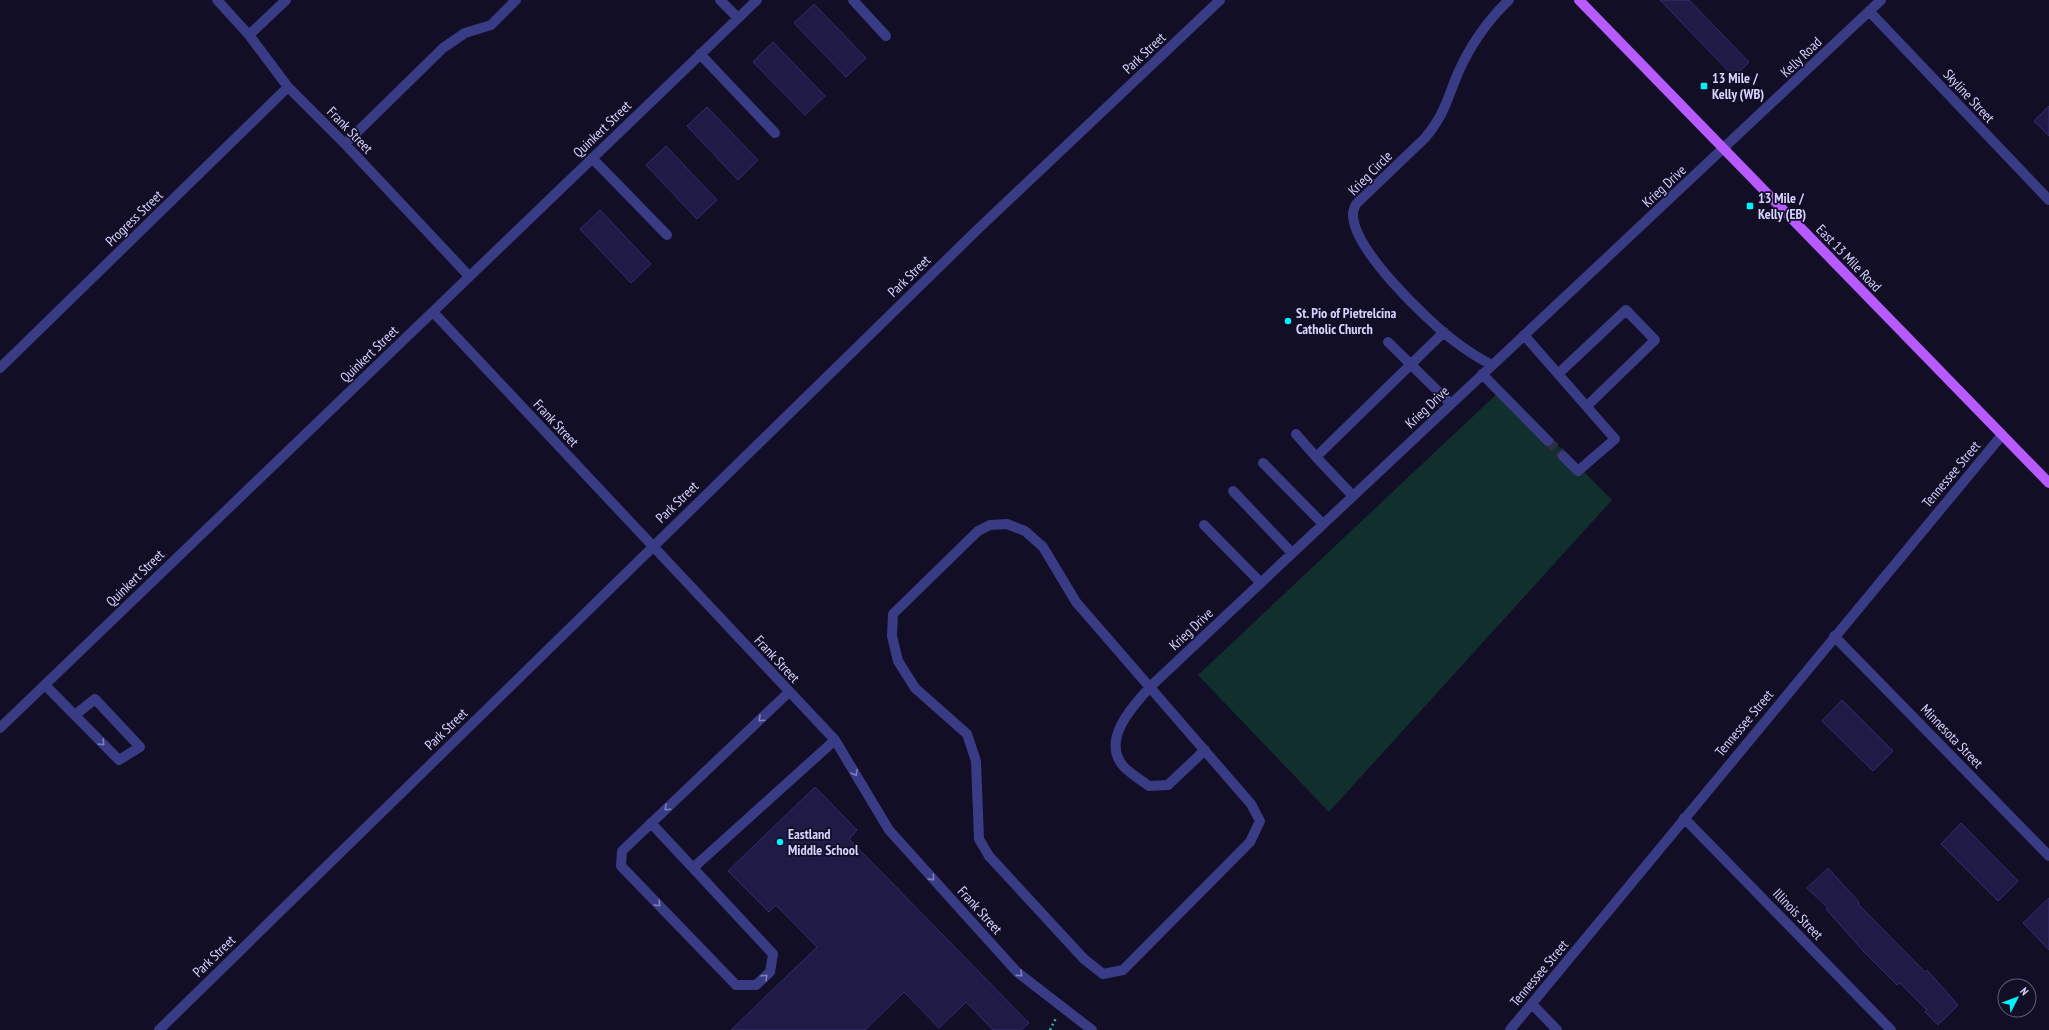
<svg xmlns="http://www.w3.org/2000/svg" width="2049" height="1030" font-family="'PT Sans Narrow',sans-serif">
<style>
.green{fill:#11302d}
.building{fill:#201a47;stroke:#362c73}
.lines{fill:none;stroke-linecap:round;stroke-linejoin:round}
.minor-tunnel{stroke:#2e2c46;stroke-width:10;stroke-dasharray:10 5;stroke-linecap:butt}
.path{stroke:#2db9a8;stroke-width:2.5;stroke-dasharray:2 3;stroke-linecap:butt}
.minor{stroke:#393b85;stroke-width:10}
.major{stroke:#b75aff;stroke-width:10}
.oneway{stroke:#7f7fbc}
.poi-dot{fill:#00f4fe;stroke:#110e25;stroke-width:1.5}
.labels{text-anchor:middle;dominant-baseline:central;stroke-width:3.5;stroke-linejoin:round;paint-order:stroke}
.street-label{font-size:14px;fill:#d5d3ff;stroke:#110e25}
.poi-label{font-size:14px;font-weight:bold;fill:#d5d3ff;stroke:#110e25;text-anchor:start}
</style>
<rect width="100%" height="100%" fill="#110e25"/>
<path class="green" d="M 1502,389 L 1612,500 L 1329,812 L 1198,675 Z"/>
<path class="building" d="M 1660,0 L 1689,0 L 1749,62 L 1734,77 Z
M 814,4 L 866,58 L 846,77 L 794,23 Z
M 773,42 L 825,96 L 805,115 L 753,62 Z
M 2049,106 L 2049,136 L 2034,121 Z
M 707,107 L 758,160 L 738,180 L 687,126 Z
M 666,146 L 717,200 L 697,219 L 646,165 Z
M 600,210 L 651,264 L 631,283 L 580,229 Z
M 1842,700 L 1893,751 L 1873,771 L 1822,721 Z
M 815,787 L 857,830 L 849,839 L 1029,1023 L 1021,1030 L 993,1030 L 966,1002 L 939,1028 L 904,992 L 865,1030 L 731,1030 L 817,947 L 776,905 L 769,912 L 728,871 Z
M 1961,823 L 2018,881 L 1998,901 L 1941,844 Z
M 1828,868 L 1859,902 L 1858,904 L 1925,972 L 1927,970 L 1958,1005 L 1938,1025 L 1925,1012 L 1927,1010 L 1900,983 L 1897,985 L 1864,952 L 1826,909 L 1828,908 L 1807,888 Z
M 2049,898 L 2049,950 L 2023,923 Z"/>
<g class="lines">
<path class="minor-tunnel" d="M 1548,441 L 1563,456"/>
<path class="path" d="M 1050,1030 L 1056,1018"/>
<path class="minor" d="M 217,0 L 249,35 L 288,87 L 345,144 L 469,276
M 720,0 L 738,18
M 853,0 L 886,36
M 1869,11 L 2049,200
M 249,35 L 286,0
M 700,54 L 775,133
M 345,144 L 443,48 L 465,33 L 491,25 L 516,0
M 592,158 L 667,235
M 433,312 L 835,740 L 889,830 L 1017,972 L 1092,1030
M 1524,335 L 1615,439 L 1578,471 L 1563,456
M 1388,342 L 1451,404
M 1492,365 C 1478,358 1466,350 1453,340 C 1427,320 1351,248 1353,213 C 1353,210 1355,207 1356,204 L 1425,138 C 1445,114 1447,99 1458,73 C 1471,44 1487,21 1509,0
M 0,368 L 288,87
M 1482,374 L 1548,441
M 1558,374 L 1626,310 L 1655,340 L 1587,406
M 1296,434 L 1316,457
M 1263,463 L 1323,524
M 1233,491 L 1292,553
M 1353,496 L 1316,457 L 1444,332
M 1007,524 L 1025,531 L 1043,547 L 1076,602 L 1251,804 L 1260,821 L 1250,842 L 1123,970 L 1103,974 L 1084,959 L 989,856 L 979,839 L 976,761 L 967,734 L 915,688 L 898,661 L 892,636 L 893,614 L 978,531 L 990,525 Z
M 1204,525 L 1261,583
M 1834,636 L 2049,856
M 45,685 L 119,760 L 140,747 L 95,699 L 75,715
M 789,692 L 622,851 L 621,866 L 736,985 L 756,985 L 770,972 L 773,954 L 693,868 L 835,740
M 0,728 L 757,0
M 1205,750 L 1168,785 L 1149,786 C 1141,780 1131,774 1124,767 C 1100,740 1133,706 1151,686 L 1881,0
M 1684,818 L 1891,1030
M 651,823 L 693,868
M 1532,1004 L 1557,1030
M 159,1030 L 977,230 L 1220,0
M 1510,1030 L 2002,435"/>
<path class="major" d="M 1579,0 L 2049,483"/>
</g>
<defs><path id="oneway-chevron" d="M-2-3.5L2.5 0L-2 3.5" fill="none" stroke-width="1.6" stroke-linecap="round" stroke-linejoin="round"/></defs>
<g class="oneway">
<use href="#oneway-chevron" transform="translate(761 719) rotate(137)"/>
<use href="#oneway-chevron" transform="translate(102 743) rotate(45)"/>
<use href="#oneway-chevron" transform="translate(855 773) rotate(59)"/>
<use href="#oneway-chevron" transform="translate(667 808) rotate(137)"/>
<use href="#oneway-chevron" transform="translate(932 878) rotate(48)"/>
<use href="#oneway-chevron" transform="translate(658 904) rotate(46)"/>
<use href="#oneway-chevron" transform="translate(1020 974) rotate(41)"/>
<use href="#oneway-chevron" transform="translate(765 977) rotate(-44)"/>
</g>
<g class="poi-dot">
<rect x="1700" y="82" width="8" height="8" rx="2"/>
<rect x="1746" y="202" width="8" height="8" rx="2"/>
<circle cx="1288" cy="321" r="4"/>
<circle cx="780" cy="842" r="4"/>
</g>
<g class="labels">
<g class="street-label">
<text transform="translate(1144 53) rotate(-43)">Park Street</text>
<text transform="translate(1801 57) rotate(-44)">Kelly Road</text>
<text transform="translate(1969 96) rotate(47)">Skyline Street</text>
<text transform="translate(602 129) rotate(-44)">Quinkert Street</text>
<text transform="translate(350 130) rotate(46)">Frank Street</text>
<text transform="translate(1370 173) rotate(-45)">Krieg Circle</text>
<text transform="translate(1664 186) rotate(-43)">Krieg Drive</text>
<text transform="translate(134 218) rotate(-44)">Progress Street</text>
<text transform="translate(1849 258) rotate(46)">East 13 Mile Road</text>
<text transform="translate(909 276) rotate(-44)">Park Street</text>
<text transform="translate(369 354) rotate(-44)">Quinkert Street</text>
<text transform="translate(1427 407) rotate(-43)">Krieg Drive</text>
<text transform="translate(556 423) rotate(47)">Frank Street</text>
<text transform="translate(1951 474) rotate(-50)">Tennessee Street</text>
<text transform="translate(677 502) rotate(-44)">Park Street</text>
<text transform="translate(135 578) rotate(-44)">Quinkert Street</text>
<text transform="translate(1191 629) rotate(-43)">Krieg Drive</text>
<text transform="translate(777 659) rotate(47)">Frank Street</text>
<text transform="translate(1744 723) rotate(-50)">Tennessee Street</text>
<text transform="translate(446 729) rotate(-44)">Park Street</text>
<text transform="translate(1952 736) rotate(46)">Minnesota Street</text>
<text transform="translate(980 910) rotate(48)">Frank Street</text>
<text transform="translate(1798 914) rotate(46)">Illinois Street</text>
<text transform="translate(214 956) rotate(-44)">Park Street</text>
<text transform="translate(1539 973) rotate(-50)">Tennessee Street</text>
</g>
<g class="poi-label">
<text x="1712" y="78">13 Mile /<tspan x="1712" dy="16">Kelly (WB)</tspan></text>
<text x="1758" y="198">13 Mile /<tspan x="1758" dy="16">Kelly (EB)</tspan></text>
<text x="1296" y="313">St. Pio of Pietrelcina<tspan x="1296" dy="16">Catholic Church</tspan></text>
<text x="788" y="834">Eastland<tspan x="788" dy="16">Middle School</tspan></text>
</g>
</g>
<g transform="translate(2017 998) rotate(48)"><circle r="19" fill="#110e25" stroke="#5f5d7c"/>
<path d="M0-3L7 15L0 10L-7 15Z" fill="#00f4fe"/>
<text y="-6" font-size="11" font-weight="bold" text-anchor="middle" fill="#d5d3ff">N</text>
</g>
</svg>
